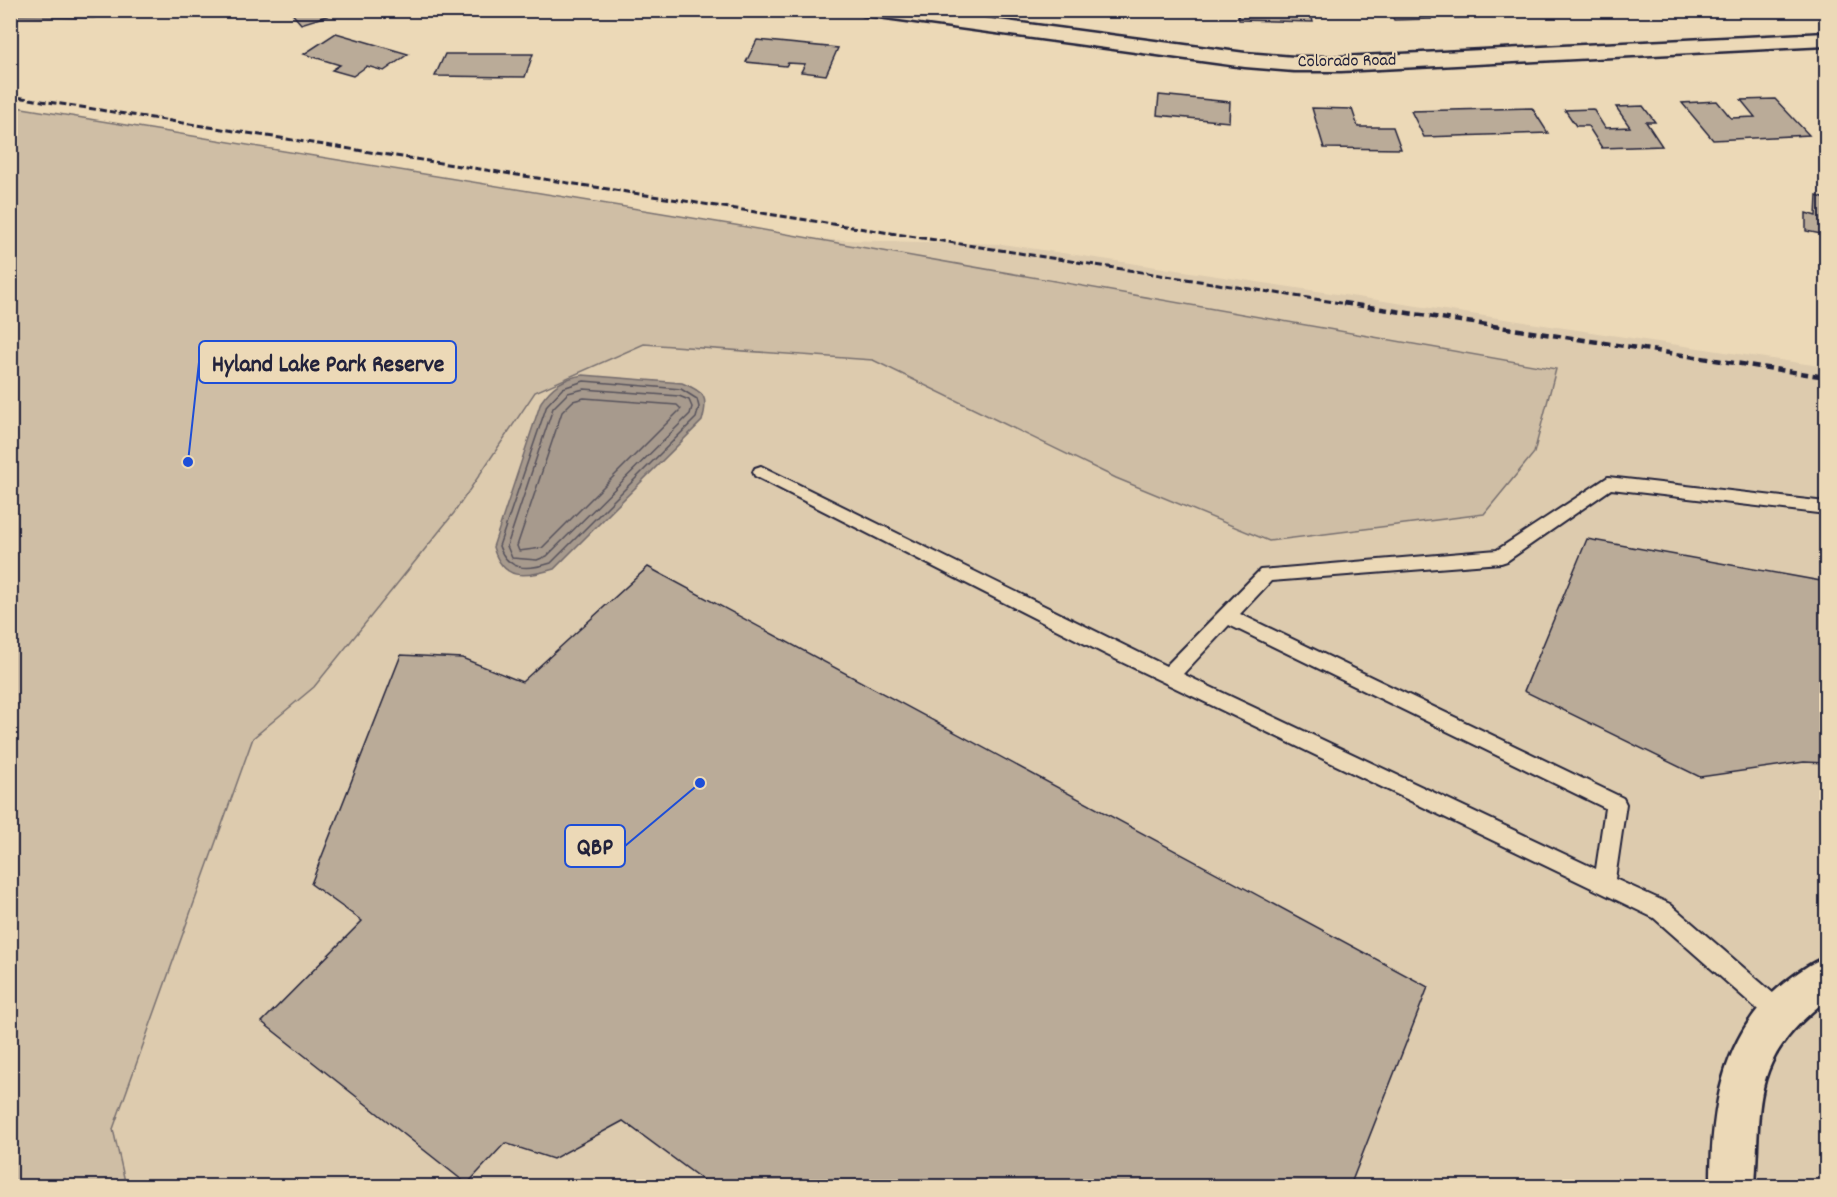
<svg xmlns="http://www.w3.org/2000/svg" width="1837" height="1197" font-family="Dekko,sans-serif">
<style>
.built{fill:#ddcbae}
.green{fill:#cfbea5;stroke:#787070;stroke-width:1.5}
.water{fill:#a79a8d;stroke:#726a6c;stroke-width:1.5}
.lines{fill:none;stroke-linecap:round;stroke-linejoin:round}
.shore{stroke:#57525c;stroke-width:1.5}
.building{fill:#baab98;stroke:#22223b;stroke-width:1.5}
.lane-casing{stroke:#22223b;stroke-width:4}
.street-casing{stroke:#22223b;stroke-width:5}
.lane{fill:#ecd9b7;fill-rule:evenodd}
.street{fill:#ecd9b7;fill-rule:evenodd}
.rail-far1{stroke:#22223b;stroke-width:3;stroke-dasharray:7 3;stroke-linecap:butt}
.rail{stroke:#22223b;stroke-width:4.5;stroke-dasharray:8 4.5;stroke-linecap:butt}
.labels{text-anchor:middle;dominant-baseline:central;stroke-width:4.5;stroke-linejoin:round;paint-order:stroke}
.far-street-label{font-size:18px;fill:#22223b;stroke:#ecd9b7}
.leader{fill:none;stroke:#1d4ed8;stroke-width:2}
.callout-dot{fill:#1d4ed8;stroke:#ecd9b7;stroke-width:2}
.callout{fill:#ecd9b7;stroke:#1d4ed8;stroke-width:2}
.callout-label{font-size:24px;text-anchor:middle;font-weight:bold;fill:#22223b}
</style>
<rect width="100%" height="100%" fill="#ecd9b7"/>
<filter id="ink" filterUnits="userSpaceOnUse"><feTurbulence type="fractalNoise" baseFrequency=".0167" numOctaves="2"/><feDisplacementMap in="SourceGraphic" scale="12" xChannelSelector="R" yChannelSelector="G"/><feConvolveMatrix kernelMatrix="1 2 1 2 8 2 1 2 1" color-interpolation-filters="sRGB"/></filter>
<g filter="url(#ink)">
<path class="built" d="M 760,238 L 1002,244 L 1826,367 L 1826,1186 L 70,1186 L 253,738 L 569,306 Z"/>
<path class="green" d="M 10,106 L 735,225 L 1556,369 L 1534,453 L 1484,514 L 1269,541 L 1116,478 L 873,360 L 644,344 L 535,392 L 454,513 L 314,687 L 253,738 L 113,1129 L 126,1186 L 11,1186 Z"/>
<path class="water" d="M 11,10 L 124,10 L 124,11 L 93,18 L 11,16 Z
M 583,375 L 682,383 C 705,392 709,397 702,421 L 554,569 C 524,578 503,581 493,547 L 541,402 C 552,386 564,378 583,375 Z"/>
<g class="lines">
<path class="shore" d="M 584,381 L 681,389 L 697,399 L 699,407 L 696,418 L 551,563 C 528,570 508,572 499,546 L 547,405 L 563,388 Z
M 584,389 L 679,396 L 689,400 L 692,407 L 690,414 L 547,556 L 537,560 L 512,558 L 507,546 L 553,408 L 568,393 Z
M 584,398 L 677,405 L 681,409 L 542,548 L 519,551 L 517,546 L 562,412 L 573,401 Z"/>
</g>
<path class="building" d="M 289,10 L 346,10 L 301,24 Z
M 1237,10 L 1310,10 L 1313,22 L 1239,20 Z
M 1389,10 L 1426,10 L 1431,19 L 1394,20 Z
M 1450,10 L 1520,10 L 1524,16 L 1455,18 Z
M 336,33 L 408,54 L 384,71 L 367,66 L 353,76 L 332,70 L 340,65 L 304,54 Z
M 757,40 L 838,48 L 826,75 L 801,72 L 805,64 L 788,63 L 786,66 L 746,62 Z
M 445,54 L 533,54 L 525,77 L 435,76 Z
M 1159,95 L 1230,102 L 1229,122 L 1157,115 Z
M 1775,99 L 1809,135 L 1713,140 L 1682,103 L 1717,101 L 1731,118 L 1755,117 L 1741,100 Z
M 1643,106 L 1655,122 L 1646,122 L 1662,146 L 1602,148 L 1588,126 L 1576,126 L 1565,110 L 1593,109 L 1605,128 L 1630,127 L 1616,107 Z
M 1312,108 L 1352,109 L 1358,127 L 1393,127 L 1401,149 L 1324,148 Z
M 1532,108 L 1548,133 L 1424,137 L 1411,111 Z
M 1817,196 L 1826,199 L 1826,235 L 1806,231 L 1806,213 L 1816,216 Z
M 1587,539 L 1826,582 L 1826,763 L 1804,762 L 1700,777 L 1524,691 Z
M 648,567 L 1428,987 L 1350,1186 L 711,1186 L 623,1121 L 553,1159 L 505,1143 L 467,1184 L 262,1022 L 362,921 L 311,884 L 401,655 L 462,658 L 522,682 Z"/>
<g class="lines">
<defs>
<path id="lane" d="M 761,466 L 1166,666 L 1260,570 L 1497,550 L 1608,477 L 1826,502 L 1826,514 L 1611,489 L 1507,561 L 1501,563 L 1271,581 L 1240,614 L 1623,798 L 1626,804 L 1615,879 L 1670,904 L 1789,1007 L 1792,1015 L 1789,1023 L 1781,1026 L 1773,1023 L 1654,918 L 1105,654 L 755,476 L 753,472 L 755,468 ZM 1229,625 L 1605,808 L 1596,869 L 1183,674 Z"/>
<path id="street" d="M 861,10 L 923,10 L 1245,53 L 1294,57 L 1341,57 L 1826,33 L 1826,46 L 1341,71 L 1294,71 L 1245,67 L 871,16 L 863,15 Z
M 1826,957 L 1826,1000 C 1750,1061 1761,1098 1755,1186 L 1711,1186 C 1711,1111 1721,1035 1783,984 C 1797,973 1810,963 1826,957 Z"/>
</defs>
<use href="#lane" class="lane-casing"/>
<use href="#street" class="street-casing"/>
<use href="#lane" class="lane"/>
<use href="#street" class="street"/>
<path class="rail-far1" d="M 10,96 L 1353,305"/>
<path class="rail" d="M 1343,303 L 1826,377"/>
</g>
</g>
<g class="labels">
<g class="far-street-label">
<text transform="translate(1347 62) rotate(-1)">Colorado Road</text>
</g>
</g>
<path class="leader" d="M188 462L199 362M700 783L625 846"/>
<g class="callout-dot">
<circle cx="188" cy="462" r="6"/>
<circle cx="700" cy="783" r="6"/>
</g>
<g class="callout">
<rect x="199" y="341" width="257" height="42" rx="6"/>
<rect x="565" y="825" width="60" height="42" rx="6"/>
</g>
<g class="callout-label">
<text x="328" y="371">Hyland Lake Park Reserve</text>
<text x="595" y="854">QBP</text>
</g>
<rect width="1837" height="1197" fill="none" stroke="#ecd9b7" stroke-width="36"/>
<rect x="18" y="18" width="1801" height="1161" fill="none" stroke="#22223b" stroke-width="2" filter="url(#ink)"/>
</svg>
